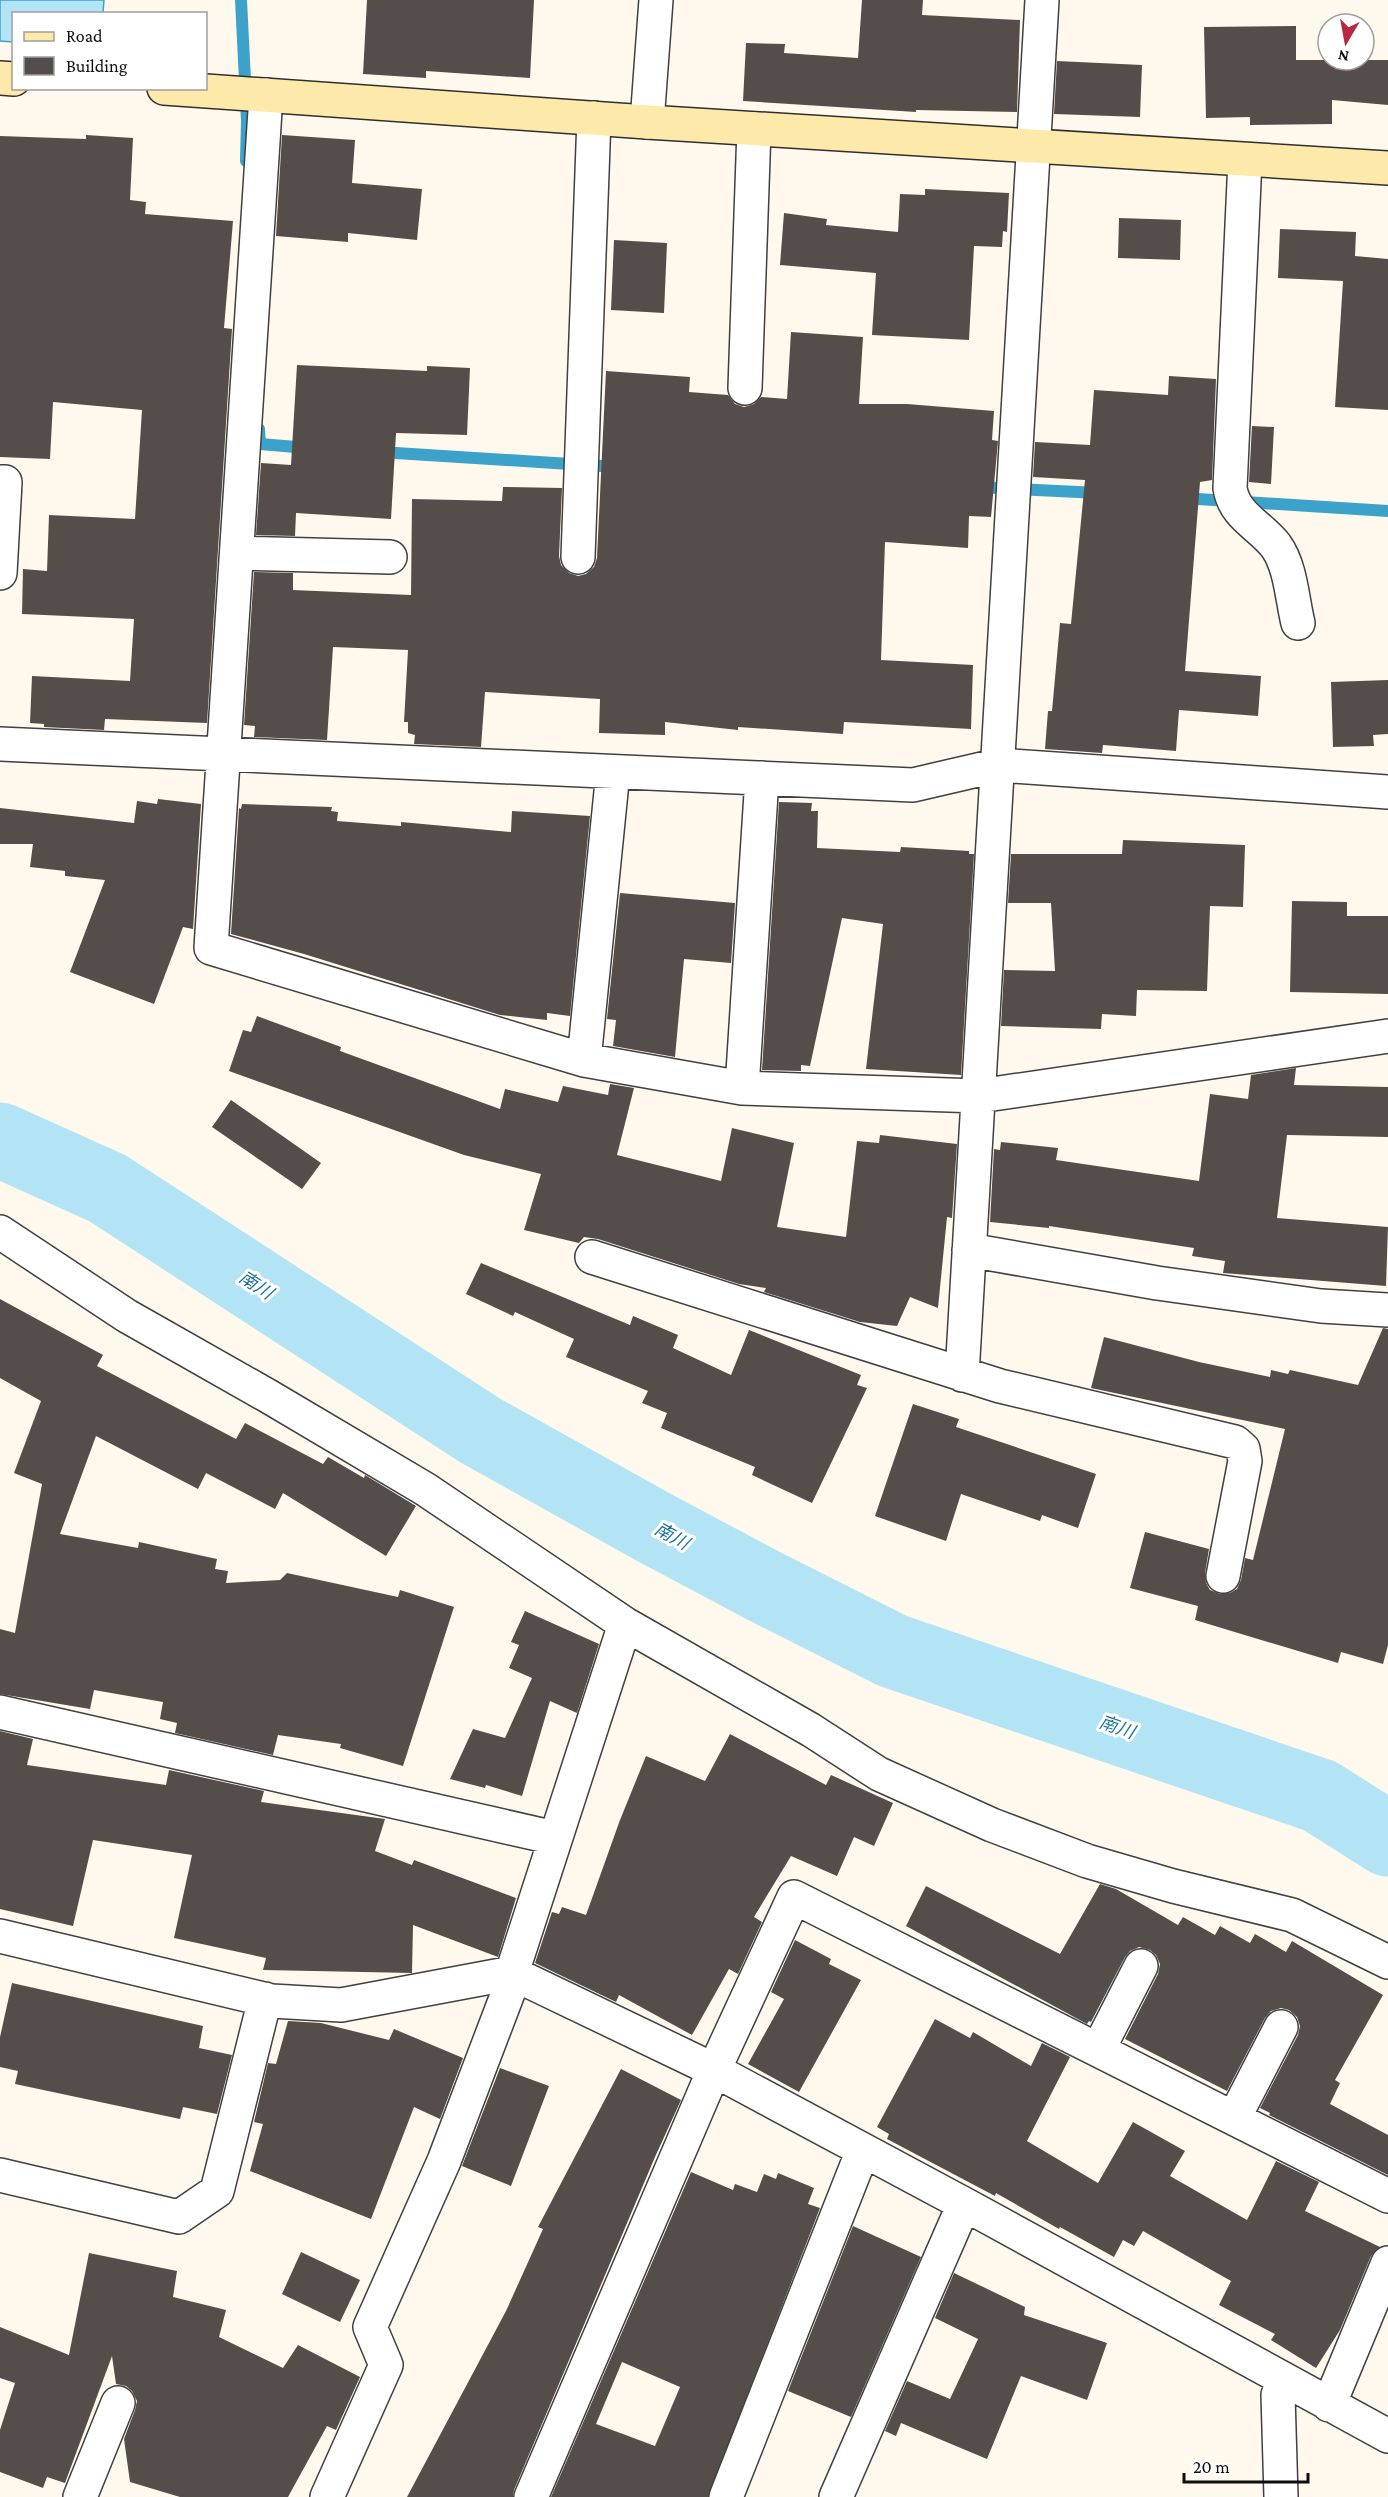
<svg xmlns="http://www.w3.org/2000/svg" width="1388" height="2497" font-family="'Crimson Pro','Noto Sans JP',serif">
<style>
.water{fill:#b3e4f5;stroke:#3ca2ca;stroke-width:1.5}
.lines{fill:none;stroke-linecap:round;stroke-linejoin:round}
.stream{stroke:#3ca2ca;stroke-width:12}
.river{stroke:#b3e4f5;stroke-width:75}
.building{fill:#554d49;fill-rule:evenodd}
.street-casing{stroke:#404040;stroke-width:36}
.secondary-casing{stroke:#2f2f2f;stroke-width:36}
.street{stroke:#fff;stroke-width:33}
.secondary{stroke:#fdeaaa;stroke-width:33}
.labels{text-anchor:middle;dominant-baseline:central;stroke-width:6;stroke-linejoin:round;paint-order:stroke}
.water-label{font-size:18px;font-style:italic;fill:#19729c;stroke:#fff}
</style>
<rect width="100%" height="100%" fill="#fff9ed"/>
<path class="water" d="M 0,0 L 104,0 L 103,13 L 14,14 L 13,42 L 0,41 Z"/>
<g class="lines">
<path class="stream" d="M 241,0 L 247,121 L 246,161
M 259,429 L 260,444 L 308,448
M 380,452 L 617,467
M 978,487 L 1099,493
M 1182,498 L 1388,511"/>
<path class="river" d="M 0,1140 L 107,1188 L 481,1431 L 655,1528 L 764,1586 L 893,1651 L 1320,1796 L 1388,1839"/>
</g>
<path class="building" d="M 367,0 L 534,0 L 530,78 L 426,71 L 426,78 L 363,74 Z
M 862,0 L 923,0 L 922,15 L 1020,20 L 1017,112 L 916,110 L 916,112 L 743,101 L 746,43 L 785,44 L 784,53 L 858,58 Z
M 1296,26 L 1296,60 L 1388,60 L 1388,105 L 1332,100 L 1332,124 L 1250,125 L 1250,117 L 1206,118 L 1204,27 Z
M 1057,61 L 1142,65 L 1140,117 L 1054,114 Z
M 86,135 L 133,138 L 130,200 L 146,202 L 145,214 L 233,221 L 224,328 L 232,329 L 207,723 L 105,719 L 104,730 L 44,727 L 44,724 L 30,723 L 32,676 L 130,681 L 134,619 L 22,614 L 23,569 L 47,571 L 49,515 L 135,519 L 142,410 L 53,402 L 50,459 L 0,457 L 0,136 L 86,139 Z
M 282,135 L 355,140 L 352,183 L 422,189 L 417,240 L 348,233 L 348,242 L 276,236 Z
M 925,189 L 1009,193 L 1007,232 L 1003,231 L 1002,247 L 974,246 L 969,340 L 872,335 L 876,273 L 780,265 L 784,213 L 827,219 L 826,225 L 898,232 L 900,194 L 925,195 Z
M 1119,218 L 1181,220 L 1180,260 L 1118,258 Z
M 1280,229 L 1356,232 L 1355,256 L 1388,259 L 1388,410 L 1335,407 L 1343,281 L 1278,278 Z
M 614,240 L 667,243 L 664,313 L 611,310 Z
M 791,332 L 863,337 L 859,404 L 907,404 L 994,411 L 992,440 L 998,441 L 991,517 L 969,516 L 968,548 L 885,542 L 881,660 L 973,665 L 971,729 L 844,722 L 843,734 L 738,727 L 738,730 L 665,722 L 665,735 L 599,733 L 600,699 L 485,692 L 481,747 L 414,744 L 415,735 L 408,733 L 408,722 L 404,722 L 408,650 L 333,647 L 327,740 L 254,737 L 255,726 L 244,725 L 254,572 L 293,573 L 293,590 L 411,595 L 412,499 L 502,501 L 503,487 L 562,488 L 559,556 L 561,565 L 569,573 L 578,576 L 586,574 L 594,567 L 597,558 L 606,371 L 690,377 L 689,392 L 728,395 L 735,404 L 744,407 L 754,404 L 761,397 L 787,399 Z
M 297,365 L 427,371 L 427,366 L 470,368 L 467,435 L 396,433 L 391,519 L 296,513 L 295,536 L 256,535 L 261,463 L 291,465 Z
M 1169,376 L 1216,379 L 1212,480 L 1200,482 L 1185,671 L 1261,676 L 1258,716 L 1179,710 L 1176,751 L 1103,745 L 1102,753 L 1045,749 L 1048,711 L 1052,711 L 1060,623 L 1071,624 L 1085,480 L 1033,477 L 1035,442 L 1090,445 L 1094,390 L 1168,395 Z
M 1252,426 L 1274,427 L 1271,484 L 1249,482 Z
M 1388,680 L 1388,734 L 1373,735 L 1374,746 L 1333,747 L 1331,682 Z
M 158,799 L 201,804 L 193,929 L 183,927 L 154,1004 L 70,972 L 105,880 L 65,876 L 65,871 L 30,867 L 33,844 L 0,844 L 0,808 L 134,823 L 137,801 L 157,804 Z
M 779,802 L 812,803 L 811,811 L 818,811 L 817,848 L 900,852 L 901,847 L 969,851 L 969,854 L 974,854 L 961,1075 L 866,1069 L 883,924 L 842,918 L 810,1066 L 801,1065 L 801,1071 L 762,1070 Z
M 242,804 L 332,807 L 331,811 L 338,812 L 337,821 L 401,826 L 401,822 L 511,832 L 512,811 L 590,816 L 570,1016 L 547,1013 L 547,1020 L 500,1015 L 304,954 L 231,934 L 239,808 L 241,809 Z
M 1123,840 L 1245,845 L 1243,907 L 1210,906 L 1207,991 L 1137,990 L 1136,1016 L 1102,1014 L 1101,1029 L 1001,1026 L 1004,970 L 1055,971 L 1051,903 L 1008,903 L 1011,854 L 1122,854 Z
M 620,893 L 735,903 L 731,963 L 684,959 L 675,1057 L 613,1046 L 616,1020 L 607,1019 Z
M 1292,901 L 1347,902 L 1347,916 L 1388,916 L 1388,994 L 1290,992 Z
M 257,1016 L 341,1047 L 340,1051 L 500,1109 L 505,1089 L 558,1102 L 563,1086 L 608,1095 L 610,1084 L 634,1088 L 617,1155 L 721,1181 L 732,1128 L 794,1143 L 777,1227 L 846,1237 L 857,1141 L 879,1143 L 880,1135 L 957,1144 L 952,1218 L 947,1217 L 938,1308 L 910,1297 L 897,1326 L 860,1322 L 764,1292 L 766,1288 L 739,1284 L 598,1239 L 584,1237 L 579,1243 L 524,1230 L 541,1174 L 464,1155 L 229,1071 L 243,1030 L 251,1032 Z
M 1296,1068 L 1294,1085 L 1388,1087 L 1388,1137 L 1287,1135 L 1277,1218 L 1388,1227 L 1386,1286 L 1223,1273 L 1225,1261 L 1192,1256 L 1194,1248 L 1049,1226 L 1049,1228 L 990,1222 L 994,1149 L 1000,1150 L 1001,1142 L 1058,1148 L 1056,1160 L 1199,1181 L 1210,1094 L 1248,1099 L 1251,1075 Z
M 231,1100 L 321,1163 L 302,1189 L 212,1127 Z
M 481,1263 L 630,1325 L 633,1316 L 678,1335 L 673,1348 L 731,1375 L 749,1330 L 861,1375 L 857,1385 L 867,1388 L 812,1503 L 752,1475 L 755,1467 L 661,1428 L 667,1413 L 642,1403 L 648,1391 L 566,1357 L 574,1339 L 515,1312 L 513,1316 L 466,1294 Z
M 0,1299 L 103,1355 L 97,1366 L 236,1439 L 245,1423 L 323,1464 L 328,1457 L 364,1478 L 365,1475 L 416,1506 L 386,1556 L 283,1493 L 275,1509 L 206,1473 L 198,1489 L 96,1436 L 60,1534 L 138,1548 L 139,1542 L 217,1559 L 215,1569 L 228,1571 L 226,1583 L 280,1580 L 287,1573 L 398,1597 L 400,1590 L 454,1607 L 403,1766 L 340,1748 L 341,1744 L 278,1735 L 273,1755 L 175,1733 L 177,1723 L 160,1719 L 163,1702 L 94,1690 L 90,1709 L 0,1694 L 0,1629 L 15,1633 L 42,1484 L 14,1473 L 41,1401 L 0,1378 Z
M 1383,1328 L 1388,1329 L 1388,1645 L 1383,1664 L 1341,1652 L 1338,1663 L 1195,1620 L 1198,1606 L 1130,1588 L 1145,1532 L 1209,1549 L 1205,1573 L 1206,1583 L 1210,1590 L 1220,1594 L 1230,1593 L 1237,1589 L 1241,1580 L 1245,1558 L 1253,1560 L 1285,1429 L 1091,1388 L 1104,1337 L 1199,1362 L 1270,1377 L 1271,1370 L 1288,1374 L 1290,1370 L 1358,1385 Z
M 913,1404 L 959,1419 L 956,1427 L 1096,1474 L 1078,1528 L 1042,1515 L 1040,1521 L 961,1494 L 946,1541 L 875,1516 Z
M 525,1611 L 599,1644 L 577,1713 L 550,1701 L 522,1796 L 486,1785 L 485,1788 L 450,1779 L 473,1729 L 505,1738 L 532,1678 L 509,1668 L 519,1645 L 511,1642 Z
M 0,1731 L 33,1739 L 27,1765 L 166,1785 L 169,1770 L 264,1791 L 261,1802 L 385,1819 L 375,1851 L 412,1865 L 414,1860 L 516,1898 L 498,1957 L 413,1925 L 412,1973 L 263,1970 L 266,1958 L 174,1938 L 192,1855 L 93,1840 L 73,1926 L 0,1909 Z
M 730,1734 L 826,1785 L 831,1775 L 893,1803 L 874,1846 L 854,1837 L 837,1876 L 791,1856 L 754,1917 L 762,1922 L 738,1974 L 729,1969 L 692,2035 L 619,1995 L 616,2002 L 535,1963 L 552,1912 L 559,1914 L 562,1907 L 586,1915 L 620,1820 L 646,1756 L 705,1781 Z
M 1100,1884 L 1116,1889 L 1178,1925 L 1183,1917 L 1215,1935 L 1220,1926 L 1250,1943 L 1255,1934 L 1286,1952 L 1292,1941 L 1383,1995 L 1335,2080 L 1340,2083 L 1330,2104 L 1388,2135 L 1388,2175 L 1269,2115 L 1270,2113 L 1260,2108 L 1298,2035 L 1300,2026 L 1297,2017 L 1289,2010 L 1281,2008 L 1271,2011 L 1265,2018 L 1227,2091 L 1125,2039 L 1158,1974 L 1160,1964 L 1156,1955 L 1150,1950 L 1139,1947 L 1130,1951 L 1125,1957 L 1091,2022 L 1089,2021 L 1087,2024 L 906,1926 L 926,1886 L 1060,1954 Z
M 795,1940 L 831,1959 L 829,1964 L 861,1980 L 799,2092 L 748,2064 L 784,1999 L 771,1992 Z
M 12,1983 L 203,2026 L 199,2048 L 232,2055 L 217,2114 L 183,2107 L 180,2119 L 15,2084 L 18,2071 L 0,2067 L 0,2037 Z
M 935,2019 L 970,2038 L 973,2032 L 1031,2066 L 1042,2043 L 1070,2057 L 1027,2141 L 1098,2183 L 1133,2122 L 1185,2151 L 1170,2176 L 1247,2220 L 1276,2161 L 1319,2182 L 1305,2211 L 1380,2247 L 1371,2256 L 1340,2330 L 1316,2368 L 1271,2340 L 1275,2334 L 1219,2305 L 1231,2281 L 1143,2231 L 1134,2246 L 1123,2240 L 1114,2257 L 1060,2227 L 1059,2229 L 996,2193 L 995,2196 L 887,2139 L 889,2134 L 877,2127 Z
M 288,2021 L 321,2023 L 389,2040 L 394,2029 L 463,2058 L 440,2119 L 414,2107 L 371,2219 L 250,2171 L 263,2124 L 254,2122 L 268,2063 L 276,2064 Z
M 500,2068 L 549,2086 L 511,2186 L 462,2166 Z
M 621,2069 L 681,2100 L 655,2157 L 514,2490 L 513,2497 L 407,2497 L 506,2311 L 543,2229 L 538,2227 Z
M 691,2172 L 733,2190 L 735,2184 L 757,2192 L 764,2174 L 776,2179 L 778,2173 L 814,2188 L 808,2204 L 820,2208 L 708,2497 L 551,2497 ZM 622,2362 L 680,2387 L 655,2446 L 596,2424 Z
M 853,2226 L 921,2257 L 851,2417 L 788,2391 Z
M 301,2252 L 360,2280 L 340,2322 L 282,2294 Z
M 89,2253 L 177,2271 L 173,2297 L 226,2310 L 219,2337 L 283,2368 L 298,2345 L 360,2377 L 336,2430 L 327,2426 L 288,2497 L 180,2497 L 130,2482 L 124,2439 L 135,2410 L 137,2401 L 132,2391 L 126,2386 L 116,2384 L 112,2356 L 65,2483 L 47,2477 L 43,2488 L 0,2472 L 0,2430 L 15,2383 L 0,2378 L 0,2327 L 69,2355 Z
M 954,2273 L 1025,2307 L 1024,2315 L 1107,2343 L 1087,2400 L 1021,2376 L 987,2459 L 901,2423 L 896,2436 L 885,2431 L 907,2381 L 950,2399 L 978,2339 L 935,2318 Z"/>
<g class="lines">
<defs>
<path id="street" d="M 266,95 L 211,948 L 584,1060 L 742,1088 L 979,1096 L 1388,1036
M 647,122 L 656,0
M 1245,160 L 1230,488 C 1234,516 1261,526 1276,546 C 1291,567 1292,599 1298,623
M 745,388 L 754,129
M 0,482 L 5,482 L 0,573
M 237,553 L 390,557
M 578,557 L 594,118
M 0,744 L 913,785 L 999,765 L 1388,792
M 584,1060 L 613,772
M 742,1088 L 762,778
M 0,1232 L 127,1316 L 268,1396 L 425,1489 L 625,1624 L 811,1730 L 879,1774 L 992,1825 L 1087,1861 L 1173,1886 L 1292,1915 L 1388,1962
M 969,1250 L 1157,1283 L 1321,1306 L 1388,1310
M 592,1257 L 1000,1386 L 1235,1442 L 1243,1449 L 1245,1461 L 1223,1576
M 962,1375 L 1042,0
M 0,1712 L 555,1838
M 0,1936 L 272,2001 L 341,2005 L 512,1973 L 714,2070 L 964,2204 L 1388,2436
M 1098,2050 L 1141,1966
M 1234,2118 L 1281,2027
M 0,2175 L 179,2217 L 217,2191 L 265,1999
M 1329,2405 L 1388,2263
M 80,2497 L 118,2403
M 327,2497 L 386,2365 L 370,2327 L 444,2161 L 508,1993 L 512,1973 L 625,1624
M 531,2497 L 714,2070 L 794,1897 L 1388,2196
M 726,2497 L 863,2150
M 836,2497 L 964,2204
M 1281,2497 L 1278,2395 L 1283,2379"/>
<path id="secondary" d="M 0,78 L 14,79
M 164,88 L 647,122 L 1388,168"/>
</defs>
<use href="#street" class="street-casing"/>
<use href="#secondary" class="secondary-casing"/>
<use href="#street" class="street"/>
<use href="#secondary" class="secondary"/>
</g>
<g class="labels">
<g class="water-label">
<text transform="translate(256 1285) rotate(33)">南川</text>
<text transform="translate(672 1536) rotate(29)">南川</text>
<text transform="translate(1117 1727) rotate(19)">南川</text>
</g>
</g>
<rect x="12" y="12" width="195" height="78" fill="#ffffff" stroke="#9e9e9e" stroke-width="1.5"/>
<rect x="24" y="32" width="30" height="9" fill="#fdeaaa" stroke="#9e9e9e" stroke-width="1.5"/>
<text x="66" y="42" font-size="18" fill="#0d0d0d">Road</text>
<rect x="24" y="57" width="30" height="18" fill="#554d49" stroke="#9e9e9e" stroke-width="1.5"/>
<text x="66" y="72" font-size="18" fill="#0d0d0d">Building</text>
<g transform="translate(1346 42) rotate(190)"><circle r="28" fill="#ffffff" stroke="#9e9e9e" stroke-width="1.5"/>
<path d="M0-4.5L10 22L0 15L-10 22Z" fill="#ba2840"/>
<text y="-9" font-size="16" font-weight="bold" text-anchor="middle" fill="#0d0d0d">N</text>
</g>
<path d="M1184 2473v9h124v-9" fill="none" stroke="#0d0d0d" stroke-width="3"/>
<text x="1193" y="2473" font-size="18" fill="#0d0d0d" stroke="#ffffff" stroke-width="4.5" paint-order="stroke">20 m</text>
</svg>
